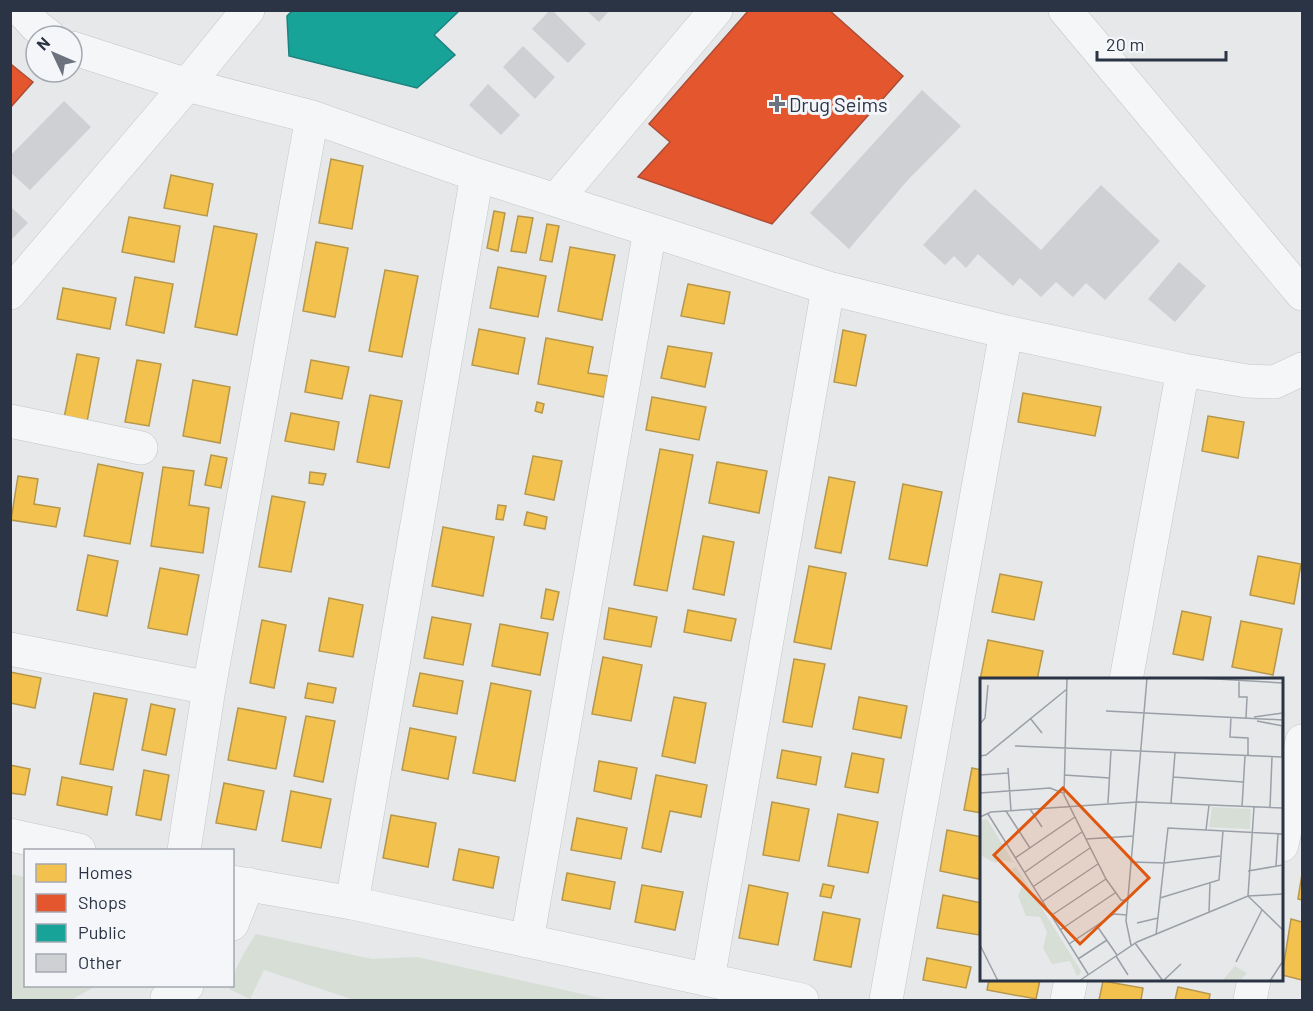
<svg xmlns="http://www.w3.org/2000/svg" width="1313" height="1011" font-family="Barlow,sans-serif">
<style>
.green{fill:#d6ded6}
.homes{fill:#f2c14e;stroke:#b6974b;stroke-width:1.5}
.shops{fill:#e4572e;stroke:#ac4c35;stroke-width:1.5}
.public{fill:#17a398;stroke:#1d827f;stroke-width:1.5}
.building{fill:#ced0d3}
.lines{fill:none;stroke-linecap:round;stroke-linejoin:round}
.minor-casing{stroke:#c4c6c8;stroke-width:34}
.minor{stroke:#f5f6f7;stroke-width:33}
.poi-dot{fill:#6c737f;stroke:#f4f6f9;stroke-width:2}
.labels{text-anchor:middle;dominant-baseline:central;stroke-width:6;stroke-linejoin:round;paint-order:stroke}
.poi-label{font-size:20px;fill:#2b3445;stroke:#f4f6f9;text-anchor:start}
.inset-road{fill:none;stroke:#9ba0a8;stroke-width:1.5}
.view{fill:#df570f;fill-opacity:0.15;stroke:#df570f;stroke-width:3}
.inset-edge{fill:none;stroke:#2b3445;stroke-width:3}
</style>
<rect width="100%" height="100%" fill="#e6e8ea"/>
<path class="green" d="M 11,874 L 25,877 L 26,986 L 96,986 L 71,1000 L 11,1000 Z
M 256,934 L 372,959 L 417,957 L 609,1000 L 354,1000 L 264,970 L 250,999 L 229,989 L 230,986 L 232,986 C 233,969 247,948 256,934 Z"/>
<path class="homes" d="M 331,159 L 363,166 L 352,229 L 319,223 Z
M 171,175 L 213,184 L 207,216 L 164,208 Z
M 494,211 L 505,213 L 498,251 L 487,248 Z
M 518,216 L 533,218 L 526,253 L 511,251 Z
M 129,217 L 180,226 L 174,262 L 122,252 Z
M 547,224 L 559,226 L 552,262 L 540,260 Z
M 214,226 L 257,234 L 237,335 L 195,327 Z
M 316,242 L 348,248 L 335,317 L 303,311 Z
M 570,247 L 615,255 L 602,320 L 558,311 Z
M 498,267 L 546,276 L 538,317 L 490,308 Z
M 385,270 L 418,276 L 402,357 L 369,351 Z
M 135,277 L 173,284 L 164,333 L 126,325 Z
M 688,284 L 730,292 L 724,324 L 681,316 Z
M 63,288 L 116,298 L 110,329 L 57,319 Z
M 479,329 L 525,338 L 518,374 L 472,365 Z
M 843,330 L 866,335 L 856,386 L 834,382 Z
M 546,338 L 593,347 L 588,373 L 608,376 L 604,397 L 538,384 Z
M 668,346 L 712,353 L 705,387 L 661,378 Z
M 77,354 L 99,358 L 87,422 L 64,418 Z
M 137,360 L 161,364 L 149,426 L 125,422 Z
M 311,360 L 349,367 L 342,399 L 305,392 Z
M 193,380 L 230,387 L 220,443 L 183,436 Z
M 1023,393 L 1101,407 L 1095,436 L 1018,422 Z
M 370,395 L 402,401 L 389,468 L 357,462 Z
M 652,397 L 706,407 L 699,440 L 646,430 Z
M 537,402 L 544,404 L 542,413 L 535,411 Z
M 291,413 L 339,422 L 334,450 L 285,441 Z
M 1208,416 L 1244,422 L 1238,458 L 1202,451 Z
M 660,449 L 693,455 L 667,591 L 634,585 Z
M 211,455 L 227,458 L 221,488 L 205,485 Z
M 533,456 L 562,461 L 554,500 L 525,494 Z
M 717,462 L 767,471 L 759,513 L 709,503 Z
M 98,464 L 143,473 L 130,544 L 84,536 Z
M 163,467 L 194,471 L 189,505 L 209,508 L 203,553 L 151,546 Z
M 310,472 L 326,474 L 323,485 L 309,483 Z
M 18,476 L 38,479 L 34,504 L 60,508 L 56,527 L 11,520 Z
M 829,477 L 855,482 L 841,553 L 815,548 Z
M 903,484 L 942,492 L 927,566 L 889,559 Z
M 272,496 L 305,502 L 291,572 L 259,567 Z
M 498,505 L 506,506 L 503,520 L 496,519 Z
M 527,512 L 547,517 L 545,529 L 524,525 Z
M 443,527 L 494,537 L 483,596 L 432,586 Z
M 703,536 L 734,542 L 724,595 L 693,589 Z
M 88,555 L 118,561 L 107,616 L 77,610 Z
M 1258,556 L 1301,564 L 1294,604 L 1250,595 Z
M 809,566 L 846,573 L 831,649 L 794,642 Z
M 160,568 L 199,575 L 187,635 L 148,628 Z
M 1000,574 L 1042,582 L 1034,620 L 992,612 Z
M 546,589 L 559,592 L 553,620 L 541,618 Z
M 329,598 L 363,605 L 353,657 L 319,651 Z
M 609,608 L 657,617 L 651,647 L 604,639 Z
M 688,610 L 736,619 L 731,641 L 684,632 Z
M 1182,611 L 1211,617 L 1203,660 L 1173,654 Z
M 432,617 L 471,624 L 463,665 L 424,658 Z
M 262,620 L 286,625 L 274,688 L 250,683 Z
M 1241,621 L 1282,629 L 1273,675 L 1232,667 Z
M 500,624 L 548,633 L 540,675 L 492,666 Z
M 988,640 L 1043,651 L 1037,680 L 980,680 Z
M 603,657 L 642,665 L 631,721 L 592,714 Z
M 794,659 L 825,664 L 812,727 L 783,722 Z
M 10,672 L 41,678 L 35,708 L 10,703 Z
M 420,673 L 463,681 L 457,714 L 413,706 Z
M 308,683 L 336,688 L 333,703 L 305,698 Z
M 491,683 L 531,691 L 515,781 L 473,773 Z
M 94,693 L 127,699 L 113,770 L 80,764 Z
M 674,697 L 706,703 L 695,763 L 662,756 Z
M 859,697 L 907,706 L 901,738 L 853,729 Z
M 151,704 L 175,709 L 166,755 L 142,750 Z
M 238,708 L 286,717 L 276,769 L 228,760 Z
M 306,716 L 335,721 L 323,782 L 294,776 Z
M 410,728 L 456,737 L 448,779 L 402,770 Z
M 782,750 L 821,757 L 816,785 L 777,778 Z
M 852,753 L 884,759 L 878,793 L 845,787 Z
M 599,761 L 637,768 L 631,799 L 594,791 Z
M 10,765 L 30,769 L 25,795 L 10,793 Z
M 972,768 L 982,770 L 982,813 L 964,810 Z
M 144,770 L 169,775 L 161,820 L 136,815 Z
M 656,775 L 707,785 L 701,817 L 670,811 L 661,852 L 642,848 Z
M 62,777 L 112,787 L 107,815 L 57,805 Z
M 224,783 L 264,791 L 256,830 L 216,823 Z
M 291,791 L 331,799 L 321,848 L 282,841 Z
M 772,802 L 809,809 L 799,861 L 763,855 Z
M 838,814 L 878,822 L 868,873 L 828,866 Z
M 391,815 L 436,823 L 428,867 L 383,858 Z
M 577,818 L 627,828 L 621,859 L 571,850 Z
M 947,830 L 982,837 L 982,865 L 979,879 L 940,871 Z
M 459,849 L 499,857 L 493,888 L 453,880 Z
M 567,873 L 615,882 L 610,909 L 562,900 Z
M 1302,874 L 1302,900 L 1298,899 Z
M 823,884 L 834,886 L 831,898 L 820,896 Z
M 642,885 L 683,892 L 675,930 L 635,922 Z
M 749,885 L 788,893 L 778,945 L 739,938 Z
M 943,895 L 982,903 L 982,920 L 979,935 L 937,928 Z
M 823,912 L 860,919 L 851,967 L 814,960 Z
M 1291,919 L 1302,922 L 1302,980 L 1282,975 Z
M 927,958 L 971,967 L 966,988 L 923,980 Z
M 989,980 L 1040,980 L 1036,999 L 987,990 Z
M 1103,981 L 1143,988 L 1141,1000 L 1099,1000 Z
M 1178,987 L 1210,994 L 1209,1000 L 1175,1000 Z"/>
<path class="shops" d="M 749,10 L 829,10 L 903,76 L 772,224 L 638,177 L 670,142 L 649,124 Z
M 12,65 L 33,82 L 10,108 L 10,66 Z"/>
<path class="public" d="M 293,10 L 460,10 L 434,35 L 455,55 L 417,88 L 289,56 L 287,16 Z"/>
<path class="building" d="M 550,10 L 552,10 L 586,44 L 568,63 L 532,29 Z
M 586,10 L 610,10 L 599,22 Z
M 523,46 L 555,77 L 535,99 L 503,67 Z
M 488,84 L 520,115 L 501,135 L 469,105 Z
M 922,90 L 961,126 L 907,181 L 849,249 L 810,213 Z
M 64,101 L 91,127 L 30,190 L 10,172 L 10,156 Z
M 1101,185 L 1160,241 L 1105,300 L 1086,283 L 1073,297 L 1056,282 L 1041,297 L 1020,278 L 1013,286 L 978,254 L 966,268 L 954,256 L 945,265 L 923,245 L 975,189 L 1041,250 Z
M 10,206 L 28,223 L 10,241 Z
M 1179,262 L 1206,286 L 1175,322 L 1148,299 Z"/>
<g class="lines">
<defs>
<path id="minor" d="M 21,10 L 36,26 L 49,36
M 1065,10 L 1302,294
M 72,48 L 187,85 L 312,117 L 477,175 L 650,230 L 828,288 L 1006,332 L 1183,370 L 1247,381 L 1275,382 L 1302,369
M 556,200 L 716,10
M 10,293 L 187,85 L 248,10
M 10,421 L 141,448
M 10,649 L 209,688
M 1126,680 L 1183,370
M 10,835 L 79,850
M 1282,845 L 1302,741
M 184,850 L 209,688 L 312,117
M 232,882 L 352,903 L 802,1000
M 352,903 L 477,175
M 232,924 L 248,884
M 527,941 L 650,230
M 708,980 L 828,288
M 167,998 L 187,986
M 886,1000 L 1006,332
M 1067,1000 L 1071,980
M 1250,1000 L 1254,980"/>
</defs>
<use href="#minor" class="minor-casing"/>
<use href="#minor" class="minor"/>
</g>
<path class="poi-dot" d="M774 95h6v6h6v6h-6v6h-6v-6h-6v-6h6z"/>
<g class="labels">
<g class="poi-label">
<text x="789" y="104">Drug Seims</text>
</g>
</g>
<g transform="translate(980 678)">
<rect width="303" height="303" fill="#e6e8ea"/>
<path d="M 232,129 L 271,131 L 270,151 L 229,149 ZM 7,141 L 32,182 L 35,185 L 23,182 L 15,185 L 0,177 L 0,143 ZM 36,189 L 101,293 L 100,296 L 97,298 L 90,283 L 72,286 L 63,270 L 67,254 L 60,239 L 46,238 L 38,218 L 42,208 L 31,191 ZM 255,288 L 267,295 L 260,303 L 242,303 Z" fill="#d6ded6"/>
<path class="inset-road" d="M 87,0 L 84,117 L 126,201 L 141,222 L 148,223M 220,0 L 303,5M 259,2 L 259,19 L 267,19 L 266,40M 126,33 L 303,42M 251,39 L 250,59 L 268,60 L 268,78M 274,39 L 303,35M 50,40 L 62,55M 277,43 L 303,48M 0,46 L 5,40 L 8,7M 35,68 L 302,79 L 302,48M 0,78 L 6,77 L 87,11M 28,90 L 31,133M 0,97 L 28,95M 84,97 L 130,100M 193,99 L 263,104M 0,115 L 70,110 L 83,115M 128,125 L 131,72M 191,125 L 195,75M 262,129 L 265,78M 274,129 L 268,218 L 303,252M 290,130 L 292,79M 50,131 L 62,149M 26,133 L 50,170M 8,136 L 108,296M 0,139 L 11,134 L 158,124 L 303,130M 226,152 L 229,127M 106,161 L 154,158M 35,180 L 95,139M 152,184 L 184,185 L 240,178M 296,188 L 298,156M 268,193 L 303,187M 45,194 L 102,154M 54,208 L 110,170M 180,220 L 239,202 L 243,153M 63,223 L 118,186M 229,235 L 230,204M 72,237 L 126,201M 157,245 L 178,240M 117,248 L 137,277M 80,252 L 135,215M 176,257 L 188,150 L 303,156M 155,265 L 183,303M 89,266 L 134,236 L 147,237M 0,267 L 18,303M 151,267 L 146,243 L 167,0M 136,278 L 148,297M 98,281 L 127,262M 256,284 L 282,232M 99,303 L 157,264 L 268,218 L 303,216M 183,303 L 201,286M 290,303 L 303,283"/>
<path class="view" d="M 83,110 L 169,200 L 100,266 L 14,177 Z"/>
<rect width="303" height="303" class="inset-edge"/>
</g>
<rect width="1313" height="1011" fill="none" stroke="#2b3445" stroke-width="24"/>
<rect x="24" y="849" width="210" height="138" fill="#f4f6f9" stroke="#a4a8b1" stroke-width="1.5"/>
<rect x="36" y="864" width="30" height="18" fill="#f2c14e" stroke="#a4a8b1" stroke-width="1.5"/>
<text x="78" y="879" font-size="18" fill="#2b3445">Homes</text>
<rect x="36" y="894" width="30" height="18" fill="#e4572e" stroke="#a4a8b1" stroke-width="1.5"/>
<text x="78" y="909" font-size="18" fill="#2b3445">Shops</text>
<rect x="36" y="924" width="30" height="18" fill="#17a398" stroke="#a4a8b1" stroke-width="1.5"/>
<text x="78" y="939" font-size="18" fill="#2b3445">Public</text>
<rect x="36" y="954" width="30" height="18" fill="#ced0d3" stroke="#a4a8b1" stroke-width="1.5"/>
<text x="78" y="969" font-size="18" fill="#2b3445">Other</text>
<g transform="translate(54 54) rotate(314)"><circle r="28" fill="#f4f6f9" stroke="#a4a8b1" stroke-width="1.5"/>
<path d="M0-4.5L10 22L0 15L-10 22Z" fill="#6c737f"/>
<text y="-9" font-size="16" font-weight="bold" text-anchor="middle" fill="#2b3445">N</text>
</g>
<path d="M1097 51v9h129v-9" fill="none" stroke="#2b3445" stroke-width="3"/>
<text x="1106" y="51" font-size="18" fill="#2b3445" stroke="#f4f6f9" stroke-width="4.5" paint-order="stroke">20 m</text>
</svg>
